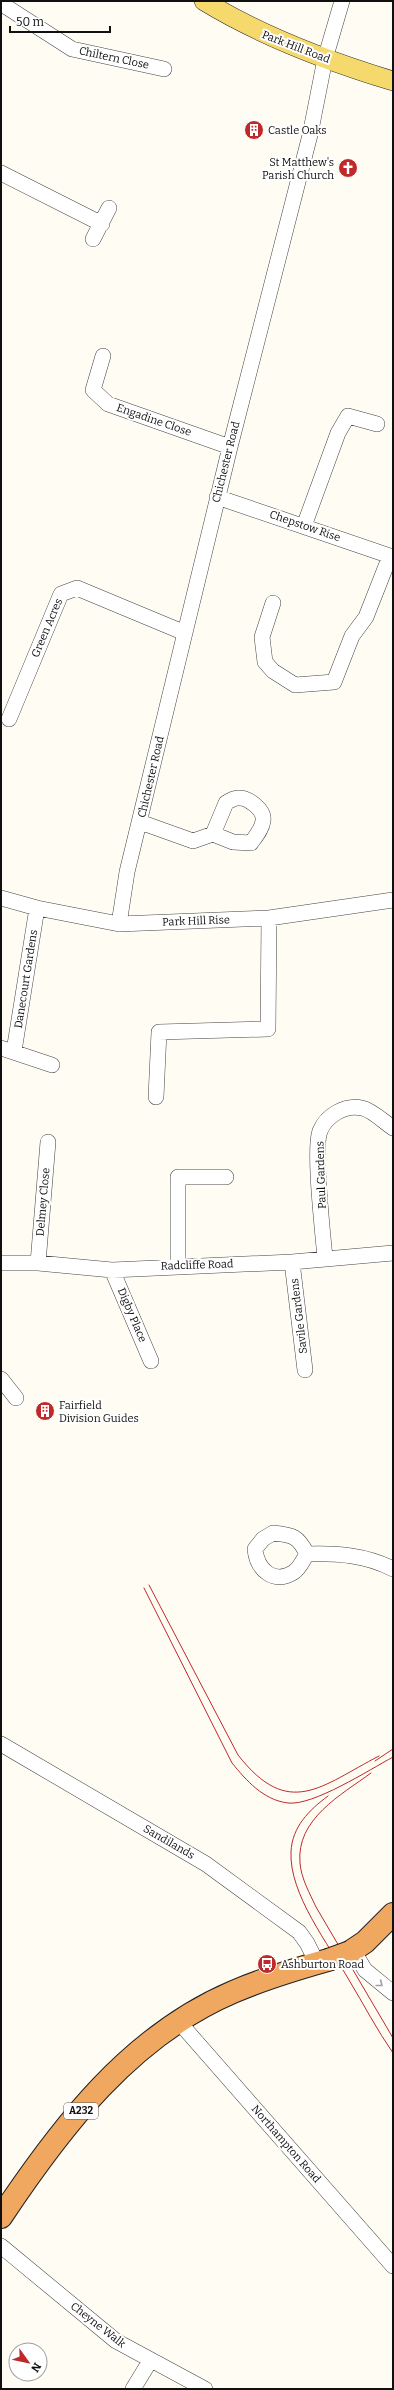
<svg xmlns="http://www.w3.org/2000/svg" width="394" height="2390" font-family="Bitter,serif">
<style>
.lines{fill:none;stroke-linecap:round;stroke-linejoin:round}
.minor-casing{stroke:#434343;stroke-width:16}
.major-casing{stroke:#212121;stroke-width:20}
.highway-casing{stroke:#212121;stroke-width:24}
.minor{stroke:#fff;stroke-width:15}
.major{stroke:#f5d96d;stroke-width:19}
.highway{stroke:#f0a760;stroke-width:22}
.tram{stroke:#be2a2c;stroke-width:1}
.highway-bridge-casing{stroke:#212121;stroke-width:24;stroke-linecap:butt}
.highway-bridge{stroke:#f0a760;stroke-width:22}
.oneway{stroke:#9f9f9f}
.labels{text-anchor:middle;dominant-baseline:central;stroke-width:4;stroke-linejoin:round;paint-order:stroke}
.shield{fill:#fff;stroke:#585858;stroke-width:1}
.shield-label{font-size:10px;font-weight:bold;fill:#101010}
.street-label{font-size:11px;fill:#101010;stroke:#fff}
.poi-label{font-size:11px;fill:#101010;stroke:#fff;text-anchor:start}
</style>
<rect width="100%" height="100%" fill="#fffdf3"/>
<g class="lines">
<defs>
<path id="minor" d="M 5,6 L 72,49 L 164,69
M 1,173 L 102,224
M 93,239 L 109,208
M 103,356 L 93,390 L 108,404 L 230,447
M 217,497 L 393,557
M 304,526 L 338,433 L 348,416 L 377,424
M 273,603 L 262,637 L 265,662 L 273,671 L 295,685 L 334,682 L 352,636 L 366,617 L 390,556
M 9,719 L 61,594 L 77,588 L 185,633
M 140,822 L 193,841 L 213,834 L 233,842 L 251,843 C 256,836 262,829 263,821 C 265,810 248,797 238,798 C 234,798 229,801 226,803 L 213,834
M 1,898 L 37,908 L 119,924 L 269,918 L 393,900
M 119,924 L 127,872 L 230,447 L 310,135 L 325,59 L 342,1
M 1,1048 L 52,1065
M 14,1051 L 37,908
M 156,1097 L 159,1032 L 268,1029 L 269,918
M 325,1258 C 323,1234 313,1149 320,1131 C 326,1116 345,1104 362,1108 C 372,1110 384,1122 393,1128
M 292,1262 L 305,1370
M 1,1263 L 38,1263 L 112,1270 L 292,1262 L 393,1253
M 38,1263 L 48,1142
M 178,1266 L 178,1177 L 226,1177
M 112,1270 L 151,1361
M 1,1379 L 16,1398
M 273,1533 C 293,1535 298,1536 307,1554 C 303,1560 300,1568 294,1572 C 274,1585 257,1570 255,1549 L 263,1539 Z
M 307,1554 C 337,1553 366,1555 393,1569
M 1,1744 L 206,1864 L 299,1932 L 307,1943 L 317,1963
M 353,1950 L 365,1970 L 393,1993
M 179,2022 L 393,2266
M 1,2246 L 116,2341 L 205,2389
M 133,2389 L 150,2361"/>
<path id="major" d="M 204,1 C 263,37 327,61 393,81"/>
<path id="highway" d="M 350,1952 L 365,1942 L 393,1914
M 1,2217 C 61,2127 130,2036 233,1992 C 263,1979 296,1969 328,1960"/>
</defs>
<use href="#minor" class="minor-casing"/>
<use href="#major" class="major-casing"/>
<use href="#highway" class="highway-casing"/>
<use href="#minor" class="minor"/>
<use href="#major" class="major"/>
<use href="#highway" class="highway"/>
<path class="tram" d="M 149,1585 L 238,1755 C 289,1820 321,1786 379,1756
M 144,1588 L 232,1763 C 246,1780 263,1800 288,1803 C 313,1806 369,1770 393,1757
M 375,1761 L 393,1749
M 371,1773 C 341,1795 296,1819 300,1863 C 301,1878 310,1894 316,1907 L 393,2038
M 328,1796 C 309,1810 292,1827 291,1852 C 289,1894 329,1945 349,1980 C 364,2005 377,2030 393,2053"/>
<defs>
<path id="highway-bridge" d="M 328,1960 L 350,1952"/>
</defs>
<use href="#highway-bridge" class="highway-bridge-casing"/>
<use href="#highway-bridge" class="highway-bridge"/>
</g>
<defs><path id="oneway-chevron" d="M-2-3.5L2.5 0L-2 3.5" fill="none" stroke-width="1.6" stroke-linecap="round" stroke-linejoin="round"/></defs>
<use class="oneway" href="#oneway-chevron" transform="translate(380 1984) rotate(39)"/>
<defs>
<symbol id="building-disc" viewBox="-11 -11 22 22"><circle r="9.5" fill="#be2a2c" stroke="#fff"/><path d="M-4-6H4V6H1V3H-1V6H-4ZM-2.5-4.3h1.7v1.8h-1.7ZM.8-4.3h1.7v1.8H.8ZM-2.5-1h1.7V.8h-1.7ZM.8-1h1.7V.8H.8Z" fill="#fff"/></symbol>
<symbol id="church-disc" viewBox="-11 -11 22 22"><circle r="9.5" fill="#be2a2c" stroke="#fff"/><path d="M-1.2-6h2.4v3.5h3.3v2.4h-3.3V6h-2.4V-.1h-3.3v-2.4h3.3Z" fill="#fff"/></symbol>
<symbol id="bus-disc" viewBox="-11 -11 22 22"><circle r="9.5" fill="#be2a2c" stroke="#fff"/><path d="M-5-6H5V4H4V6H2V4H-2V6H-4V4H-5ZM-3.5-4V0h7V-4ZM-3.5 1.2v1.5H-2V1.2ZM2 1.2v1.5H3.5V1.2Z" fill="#fff"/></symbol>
</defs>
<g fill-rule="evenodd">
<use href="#building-disc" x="243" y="119" width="22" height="22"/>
<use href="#church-disc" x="337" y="157" width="22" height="22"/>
<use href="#building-disc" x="34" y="1400" width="22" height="22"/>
<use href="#bus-disc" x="256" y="1953" width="22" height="22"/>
</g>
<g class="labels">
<rect class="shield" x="64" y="2103" width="34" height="16" rx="3"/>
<g class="shield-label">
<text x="81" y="2111">A232</text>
</g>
<g class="street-label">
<text transform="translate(296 47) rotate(21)">Park Hill Road</text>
<text transform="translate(114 58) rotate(12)">Chiltern Close</text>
<text transform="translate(154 420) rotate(19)">Engadine Close</text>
<text transform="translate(226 462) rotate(-76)">Chichester Road</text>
<text transform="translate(305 526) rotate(19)">Chepstow Rise</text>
<text transform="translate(47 628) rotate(-67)">Green Acres</text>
<text transform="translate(151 777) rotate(-77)">Chichester Road</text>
<text transform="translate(196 921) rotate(-2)">Park Hill Rise</text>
<text transform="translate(26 979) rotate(-81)">Danecourt Gardens</text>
<text transform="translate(321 1175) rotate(-92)">Paul Gardens</text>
<text transform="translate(43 1202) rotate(-85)">Delmey Close</text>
<text transform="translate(197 1265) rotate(-2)">Radcliffe Road</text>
<text transform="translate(132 1315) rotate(67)">Digby Place</text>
<text transform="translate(299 1316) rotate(-97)">Savile Gardens</text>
<text transform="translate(169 1842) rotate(30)">Sandilands</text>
<text transform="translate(286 2144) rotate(49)">Northampton Road</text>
<text transform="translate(98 2325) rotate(38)">Cheyne Walk</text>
</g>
<g class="poi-label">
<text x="268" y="130">Castle Oaks</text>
<text x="334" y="162" text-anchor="end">St Matthew's<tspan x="334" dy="13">Parish Church</tspan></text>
<text x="59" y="1405">Fairfield<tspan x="59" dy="13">Division Guides</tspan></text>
<text x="281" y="1964">Ashburton Road</text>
</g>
</g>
<rect width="394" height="2390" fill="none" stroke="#101010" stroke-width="4"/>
<g transform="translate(28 2362) rotate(123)"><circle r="19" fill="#ffffff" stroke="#9f9f9f"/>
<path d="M0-3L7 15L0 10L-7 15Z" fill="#be2a2c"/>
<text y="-6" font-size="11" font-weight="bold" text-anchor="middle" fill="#101010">N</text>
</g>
<path d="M10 26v6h100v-6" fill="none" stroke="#101010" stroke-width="2"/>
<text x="16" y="26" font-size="12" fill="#101010" stroke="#ffffff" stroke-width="3" paint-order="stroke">50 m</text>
</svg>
